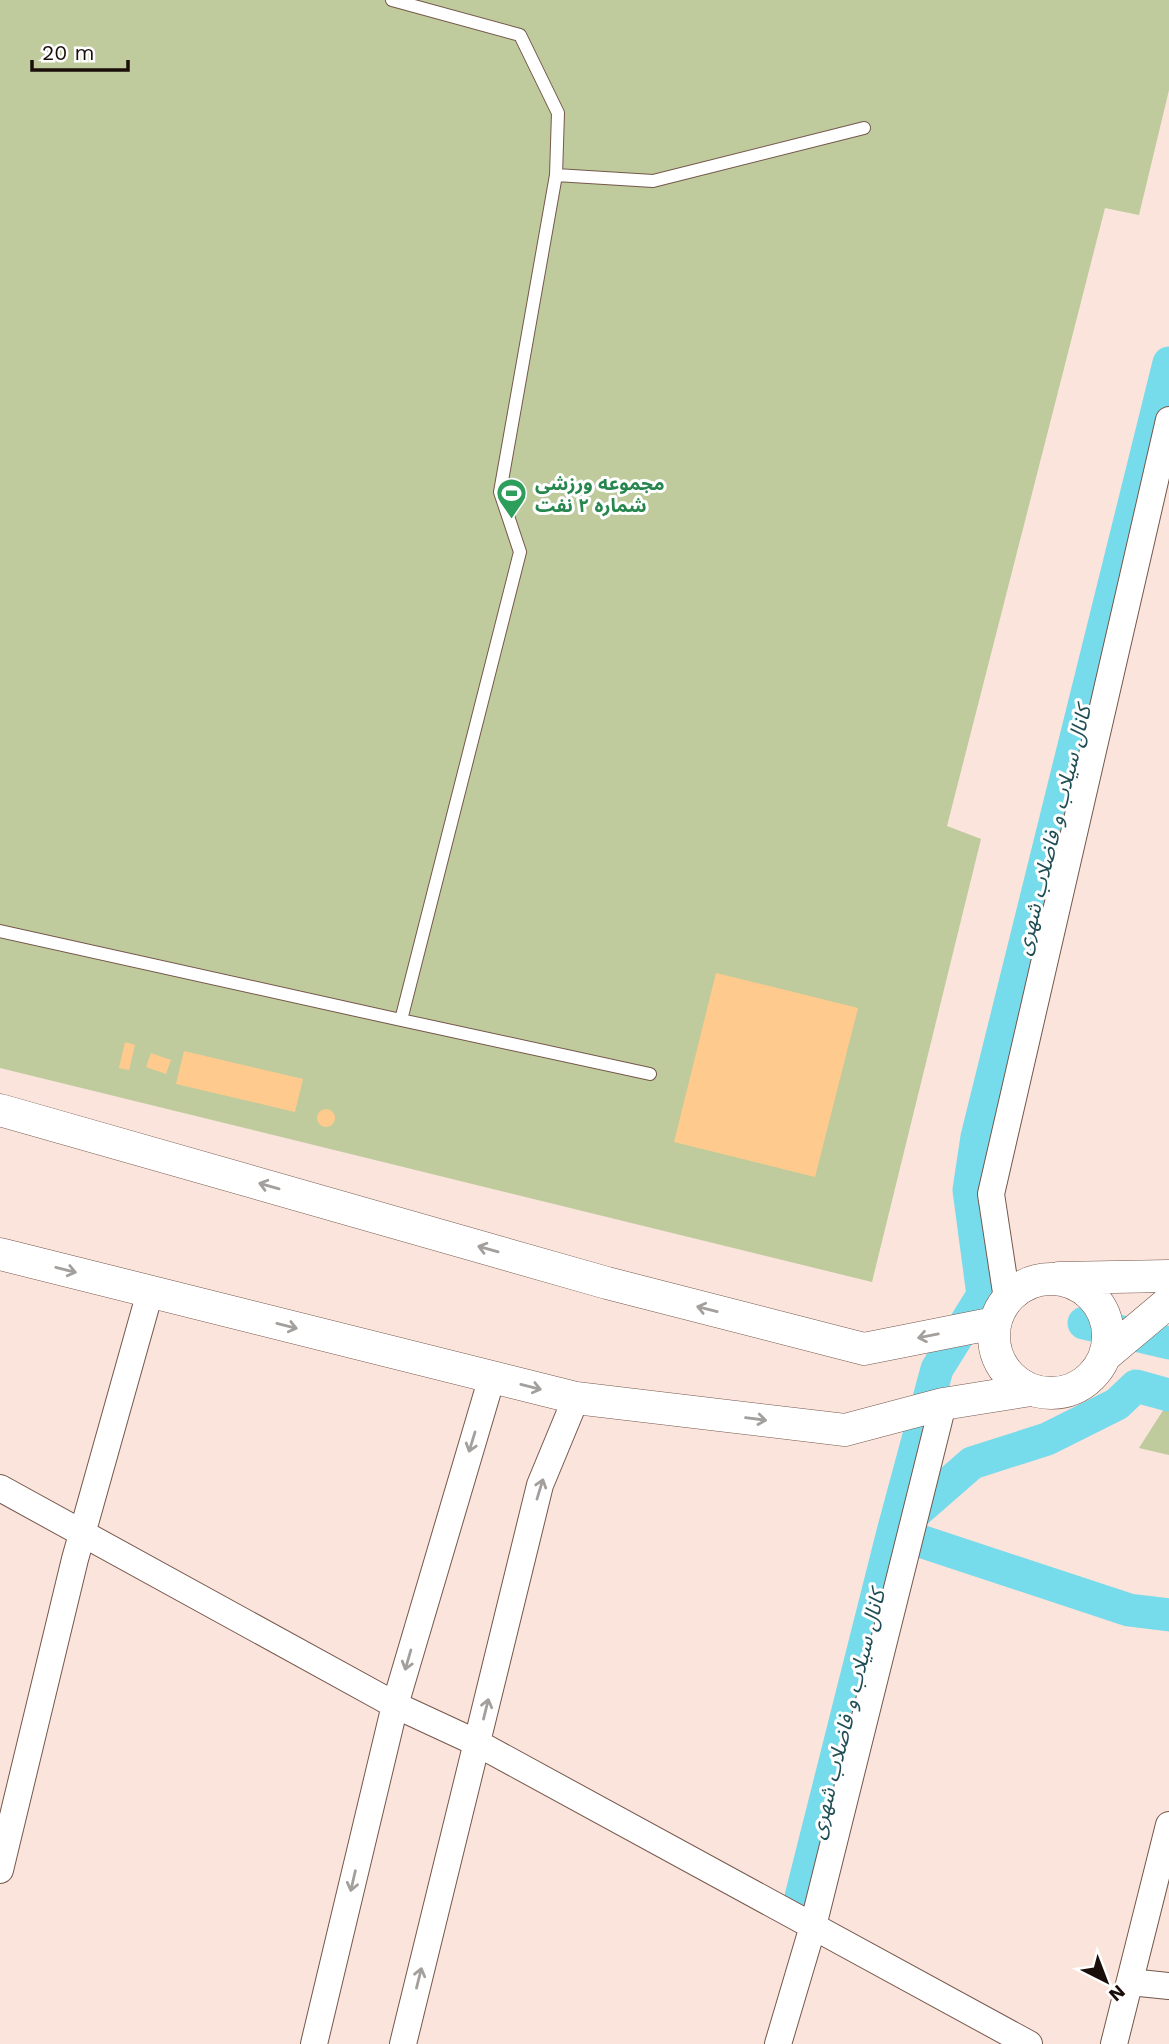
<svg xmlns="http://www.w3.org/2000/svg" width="1169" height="2044" font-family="'Work Sans','Noto Sans Arabic',sans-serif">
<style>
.green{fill:#bfcb9c}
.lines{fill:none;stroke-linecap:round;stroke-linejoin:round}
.canal{stroke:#76dbeb;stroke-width:33}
.building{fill:#ffca8e}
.service-casing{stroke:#75574b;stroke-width:14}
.minor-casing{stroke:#75574b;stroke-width:28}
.tertiary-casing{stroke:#75574b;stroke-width:33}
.service{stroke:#fff;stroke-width:12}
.minor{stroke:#fff;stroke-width:26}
.tertiary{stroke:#fff;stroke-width:32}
.oneway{stroke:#a39f9d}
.labels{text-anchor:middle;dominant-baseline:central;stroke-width:6;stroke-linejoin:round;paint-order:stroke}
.leisure-label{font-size:19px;font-weight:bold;fill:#27864d;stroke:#fff;text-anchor:start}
.water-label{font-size:21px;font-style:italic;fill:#204e55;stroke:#fff}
</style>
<rect width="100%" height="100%" fill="#fae4dc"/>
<path class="green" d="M 0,0 L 1169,0 L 1169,90 L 1139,215 L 1105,208 L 947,826 L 981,839 L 872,1282 L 0,1068 Z
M 1169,1401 L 1169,1455 L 1139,1448 Z"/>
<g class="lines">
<path class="canal" d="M 1084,1323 L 1169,1343
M 1169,1395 L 1136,1386 L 1117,1404 L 1047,1439 L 972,1463 L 893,1532 L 1129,1610 L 1169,1615
M 801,1897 L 893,1532 L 937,1369 L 983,1295 L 969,1190 L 977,1137 L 1169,363"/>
</g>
<path class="building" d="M 716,973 L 858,1008 L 815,1177 L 674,1142 Z
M 125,1042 L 135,1045 L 129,1070 L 119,1068 Z
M 184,1051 L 303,1079 L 295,1112 L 176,1084 Z
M 151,1053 L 171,1060 L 166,1074 L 146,1067 Z
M317 1118a9 9 0 1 1 18 0a9 9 0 1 1-18 0Z"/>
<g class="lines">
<defs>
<path id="service" d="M 556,175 L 653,181 L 864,128
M 0,931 L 401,1020 L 520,552 L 500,492 L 556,175 L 558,113 L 520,35 L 392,0
M 401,1020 L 650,1074"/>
<path id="minor" d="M 1007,1299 L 991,1194 L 1169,420
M 0,1488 L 395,1705 L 477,1743 L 1029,2044
M 0,1870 L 75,1559 L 150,1292
M 1130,1982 L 1169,1986
M 314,2044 L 395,1705 L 492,1377
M 403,2044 L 540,1485 L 576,1398
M 778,2044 L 813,1926 L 943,1404
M 1114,2044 L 1169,1825"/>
<path id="tertiary" d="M 0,1110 L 607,1283 L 864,1349 L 995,1323
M 0,1254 L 576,1398 L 845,1430 L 943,1404 L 1031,1390
M 1059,1278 L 1169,1276
M994 1336a57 57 0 1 1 114 0a57 57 0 1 1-114 0Z
M 1106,1355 L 1169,1302"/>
</defs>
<use href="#service" class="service-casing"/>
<use href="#minor" class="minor-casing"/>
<use href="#tertiary" class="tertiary-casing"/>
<use href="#service" class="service"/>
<use href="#minor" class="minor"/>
<use href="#tertiary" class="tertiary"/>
</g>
<defs><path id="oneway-shaft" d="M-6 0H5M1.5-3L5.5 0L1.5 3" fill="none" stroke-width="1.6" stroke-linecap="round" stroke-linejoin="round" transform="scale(1.75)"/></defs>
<g class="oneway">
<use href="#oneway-shaft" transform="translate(269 1186) rotate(-164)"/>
<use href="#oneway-shaft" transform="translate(488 1249) rotate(-164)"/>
<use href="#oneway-shaft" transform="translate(66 1270) rotate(14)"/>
<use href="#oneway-shaft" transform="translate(707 1309) rotate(-166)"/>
<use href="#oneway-shaft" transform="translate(287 1326) rotate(14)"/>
<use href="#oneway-shaft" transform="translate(928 1336) rotate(169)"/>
<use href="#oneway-shaft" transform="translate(531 1387) rotate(14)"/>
<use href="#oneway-shaft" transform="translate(756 1419) rotate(7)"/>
<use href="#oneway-shaft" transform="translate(472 1442) rotate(107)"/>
<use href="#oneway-shaft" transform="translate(540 1489) rotate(-73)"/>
<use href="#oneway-shaft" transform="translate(408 1660) rotate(106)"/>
<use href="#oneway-shaft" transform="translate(486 1709) rotate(-76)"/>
<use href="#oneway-shaft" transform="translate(353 1881) rotate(103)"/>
<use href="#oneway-shaft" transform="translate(419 1978) rotate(-76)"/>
</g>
<defs>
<symbol id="stadium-pin" viewBox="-11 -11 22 30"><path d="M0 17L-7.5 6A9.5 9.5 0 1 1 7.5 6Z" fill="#2e9e5b" stroke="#fff"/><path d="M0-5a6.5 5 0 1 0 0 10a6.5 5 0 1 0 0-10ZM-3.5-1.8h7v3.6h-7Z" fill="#fff"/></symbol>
</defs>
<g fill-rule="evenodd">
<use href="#stadium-pin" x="494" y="476" width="35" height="47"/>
</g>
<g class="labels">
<g class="leisure-label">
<text x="535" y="483">مجموعه ورزشی<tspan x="535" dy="22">شماره ۲ نفت</tspan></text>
</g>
<g class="water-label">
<text transform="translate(1053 830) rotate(-76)">کانال سیلاب و فاضلاب شهری</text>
<text transform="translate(847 1714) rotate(-76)">کانال سیلاب و فاضلاب شهری</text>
</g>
</g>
<g transform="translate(1106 1981) rotate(138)" stroke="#ffffff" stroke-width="5" paint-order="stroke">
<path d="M0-5L12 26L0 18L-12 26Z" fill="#190e09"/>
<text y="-10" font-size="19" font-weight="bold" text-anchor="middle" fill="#190e09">N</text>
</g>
<path d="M32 60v10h96v-10" fill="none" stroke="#190e09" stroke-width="3.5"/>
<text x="42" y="60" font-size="21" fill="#190e09" stroke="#ffffff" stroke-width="5" paint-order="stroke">20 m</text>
</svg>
